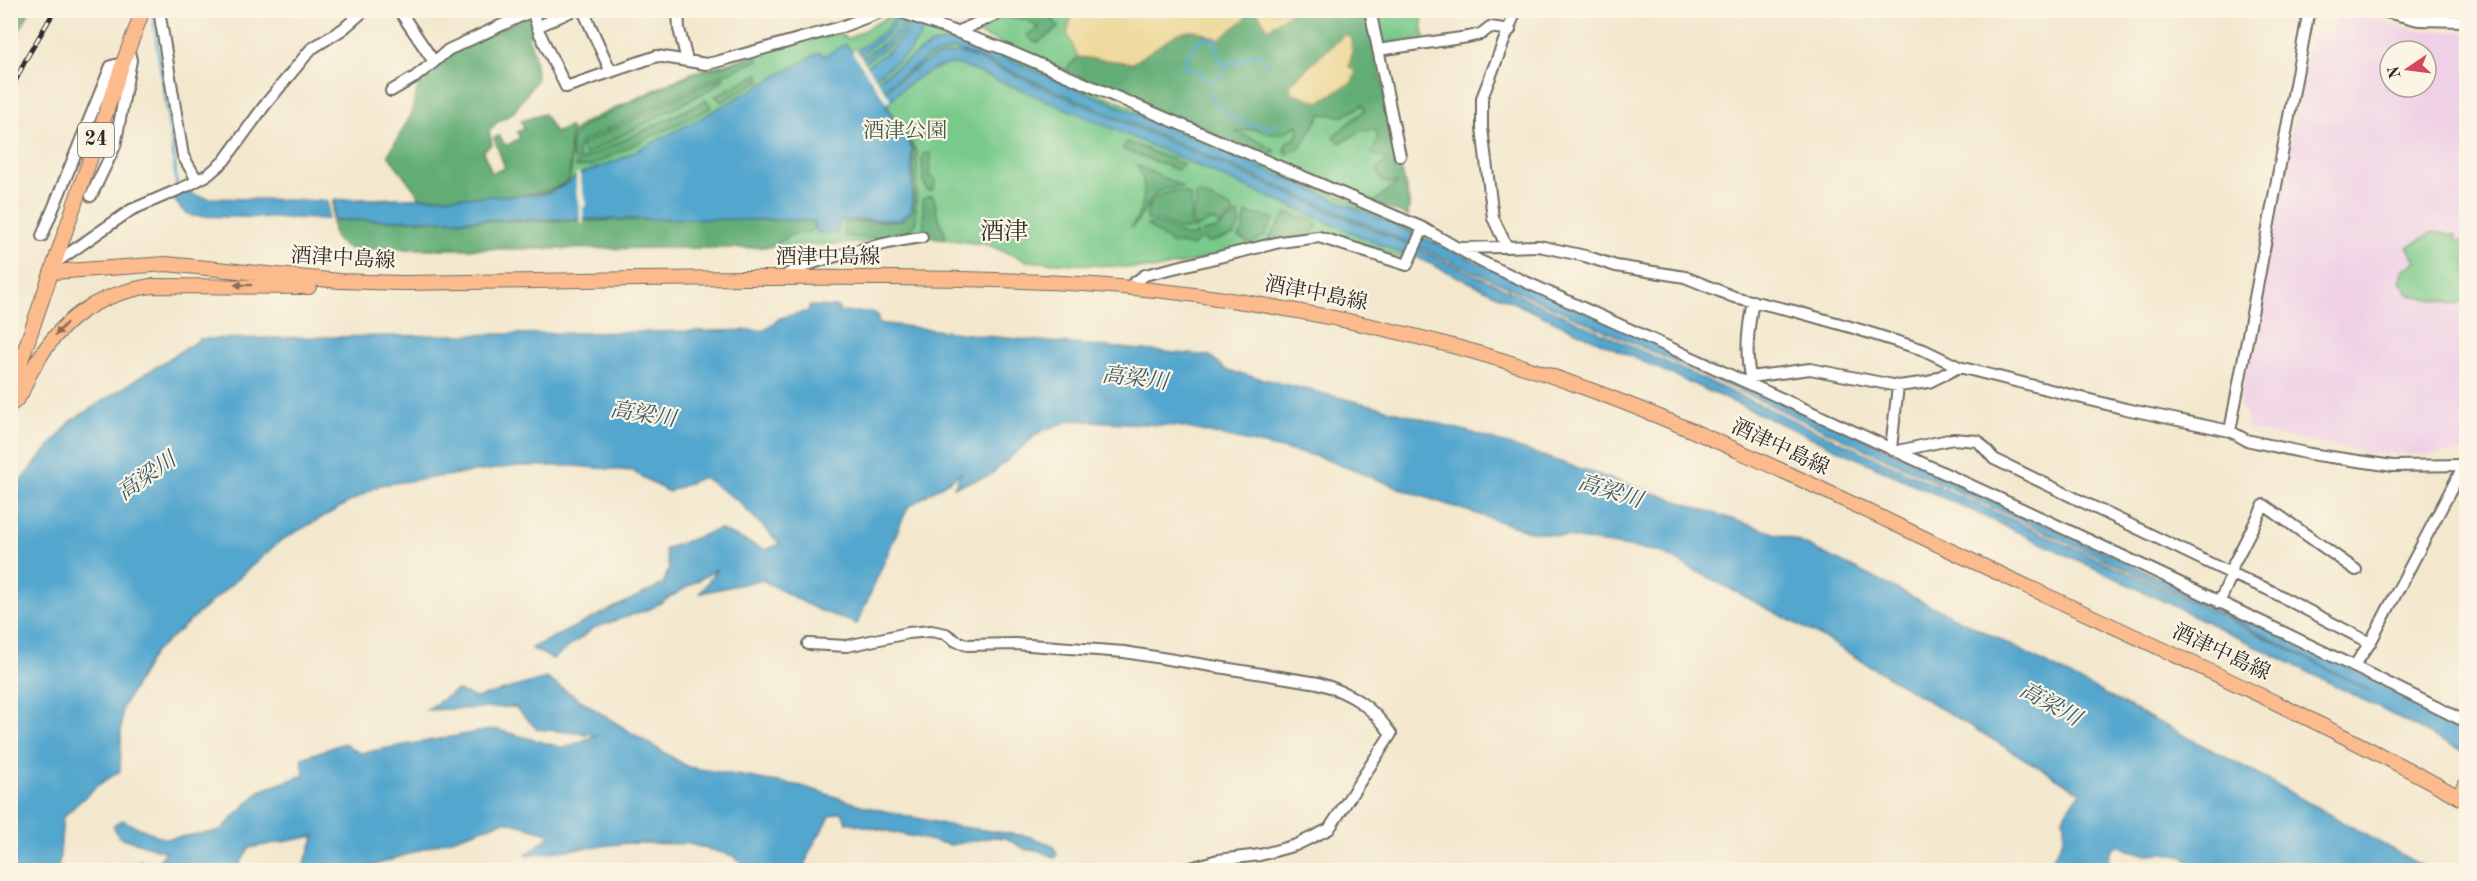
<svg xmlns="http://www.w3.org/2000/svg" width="2477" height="881" font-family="'Old Standard TT','Noto Serif JP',serif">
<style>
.built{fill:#efd0e6;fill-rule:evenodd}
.green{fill:#78c98a;stroke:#527a5a;stroke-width:1.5}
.forest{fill:#62ad76;stroke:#466c50;stroke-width:1.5}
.sand{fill:#eeda9e;stroke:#8c8264;stroke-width:1.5}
.water{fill:#53a6ce;stroke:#3f687c;stroke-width:1.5;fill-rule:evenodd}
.pier{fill:#f3e8ce}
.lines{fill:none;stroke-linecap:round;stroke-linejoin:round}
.stream{stroke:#53a6ce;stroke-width:3}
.minor-casing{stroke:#716d64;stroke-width:14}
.major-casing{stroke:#716d64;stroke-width:16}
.minor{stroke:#fff;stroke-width:10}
.major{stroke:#fbbb8c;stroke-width:14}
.rail-casing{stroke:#2b2b2b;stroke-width:5}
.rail{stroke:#fcf5e5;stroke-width:3;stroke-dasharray:9;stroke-linecap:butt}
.oneway{fill:#896c57}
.labels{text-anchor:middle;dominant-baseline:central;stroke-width:4.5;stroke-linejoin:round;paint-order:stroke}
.shield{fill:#fcf5e5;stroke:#6a6863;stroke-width:1.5}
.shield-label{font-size:20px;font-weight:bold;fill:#2b2b2b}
.park-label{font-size:21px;fill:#425a48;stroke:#fcf5e5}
.street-label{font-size:21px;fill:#2b2b2b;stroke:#fcf5e5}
.water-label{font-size:22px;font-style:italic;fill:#3b5c6c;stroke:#fcf5e5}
.quarter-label{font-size:24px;fill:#2b2b2b;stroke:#fcf5e5}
</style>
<rect width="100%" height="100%" fill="#fcf5e5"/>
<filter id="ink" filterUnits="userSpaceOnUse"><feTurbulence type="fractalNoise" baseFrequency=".0167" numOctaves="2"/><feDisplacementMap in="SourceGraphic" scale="12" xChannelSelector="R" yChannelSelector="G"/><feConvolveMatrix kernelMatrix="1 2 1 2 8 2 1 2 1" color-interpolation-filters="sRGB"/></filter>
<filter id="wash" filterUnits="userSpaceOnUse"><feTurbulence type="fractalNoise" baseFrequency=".008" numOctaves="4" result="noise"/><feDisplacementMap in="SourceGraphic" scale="24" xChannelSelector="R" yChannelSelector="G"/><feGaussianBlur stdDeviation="1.35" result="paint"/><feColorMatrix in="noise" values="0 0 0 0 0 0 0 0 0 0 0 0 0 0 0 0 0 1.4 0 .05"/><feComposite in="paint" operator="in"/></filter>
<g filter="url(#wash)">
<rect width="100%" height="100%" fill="#f3e8ce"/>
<path class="built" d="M 2357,10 L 2373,19 L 2396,26 L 2419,30 L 2466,32 L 2466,452 L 2425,455 L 2366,453 L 2246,429 L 2246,413 L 2239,406 L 2306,53 L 2316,29 L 2331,32 L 2340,11 ZM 2390,51 L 2426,51 L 2426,87 L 2390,87 Z"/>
<path class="green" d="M 1016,11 L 1367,11 L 1409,203 L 1408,216 L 972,31 Z
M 1379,11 L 1421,11 L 1424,39 L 1382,43 Z
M 893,14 L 997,50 L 1418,229 L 1407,260 L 1321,235 L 1156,269 L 1027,261 L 988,245 L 924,236 L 879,242 L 741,248 L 351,249 C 326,238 333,224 333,200 L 335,200 L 537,194 C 603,180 547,148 583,123 L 691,73 L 837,32 L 848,39 Z
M 2433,232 L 2456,235 L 2456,241 L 2466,242 L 2466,301 L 2454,304 L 2410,295 L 2400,281 L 2404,269 L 2417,261 L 2407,247 Z"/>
<path class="forest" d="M 11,10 L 30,11 L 11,46 L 10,11 Z
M 1016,11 L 1051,11 L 1045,11 L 1059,27 L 1039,42 L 1034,42 L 1027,35 L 1039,28 L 1025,19 L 1002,17 Z
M 1251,11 L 1291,13 L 1292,11 L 1367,11 L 1409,203 L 1408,216 L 1373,203 L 1397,183 L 1382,182 L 1377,169 L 1387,160 L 1372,153 L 1378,139 L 1375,129 L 1361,131 L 1341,143 L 1333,136 L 1365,110 L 1362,105 L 1344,116 L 1321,114 L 1301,147 L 1287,154 L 1284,150 L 1287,142 L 1296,138 L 1299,129 L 1298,125 L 1284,133 L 1270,134 L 1255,129 L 1236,132 L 1259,141 L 1275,151 L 1265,158 L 1065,71 L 1078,57 L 1133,63 L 1178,33 L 1195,30 L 1219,39 Z
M 525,17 L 529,18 L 533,29 L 528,39 C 537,52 533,64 537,79 L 514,112 L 496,123 L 489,131 L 492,144 L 483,151 L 492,173 L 505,168 L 494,138 L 499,136 L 506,146 L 520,138 L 517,132 L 524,129 L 521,121 L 544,114 L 555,133 L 569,127 L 572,131 C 566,147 573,163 569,179 C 547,202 453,197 420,197 L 388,155 L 411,115 L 420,78 L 452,53 Z
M 757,56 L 758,60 L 684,91 L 581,142 L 578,150 L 580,158 L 574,161 C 568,147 572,135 583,126 L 691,74 Z
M 758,74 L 761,80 L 721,102 L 715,96 Z
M 725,77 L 715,87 L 585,155 L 581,147 L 583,144 L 689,92 Z
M 707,100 L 711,108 L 591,166 L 576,167 L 575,165 L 582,160 Z
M 887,106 L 917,152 L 916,221 C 907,246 866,237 844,236 L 844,225 L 846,222 L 900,221 L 913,210 L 913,148 L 887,110 Z
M 1128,142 L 1184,164 L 1177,170 L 1124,150 L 1123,147 Z
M 924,153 L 931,154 L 929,176 L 936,181 L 932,190 L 927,190 C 923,184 922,165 922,156 Z
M 1137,165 L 1181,186 L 1182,188 C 1147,183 1151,211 1131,228 C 1145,208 1149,187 1137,165 Z
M 1173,191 L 1186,193 L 1191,197 L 1192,205 L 1190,220 L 1195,229 L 1178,229 L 1156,220 L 1147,220 C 1145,203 1158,194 1173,191 Z
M 1200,194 L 1231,208 L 1234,213 L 1220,225 L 1218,225 L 1216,221 L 1209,221 L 1197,228 L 1192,217 L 1196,205 L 1196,195 Z
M 927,196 L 933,196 C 936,202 935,209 938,216 C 941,225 944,227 946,239 L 924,236 L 923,199 Z
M 1246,213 L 1275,218 L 1264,236 L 1252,244 L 1238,237 L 1243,231 Z
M 1287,213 L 1315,222 L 1318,225 L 1312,233 L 1271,240 L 1270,236 Z
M 1238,214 L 1241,224 L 1234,235 L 1208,243 L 1204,240 L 1201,232 C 1226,229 1219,225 1238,214 Z
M 713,218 L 809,221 L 813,223 L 814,229 L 809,232 L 790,235 L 773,246 L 741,248 L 351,249 C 333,241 333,239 333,220 L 580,221 Z
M 1154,223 L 1190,237 L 1197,233 L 1200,240 L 1192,246 L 1171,243 L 1147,225 Z"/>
<path class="sand" d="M 1242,10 L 1246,18 L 1219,39 L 1195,30 L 1178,33 L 1133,63 L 1078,57 L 1067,33 L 1073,11 Z
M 1258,11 L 1258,10 L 1292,11 L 1268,29 L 1257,12 Z
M 1345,34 L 1351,39 L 1352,53 L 1349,67 L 1356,72 L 1352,82 L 1319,102 L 1291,92 L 1290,84 Z"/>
<path class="water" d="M 897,11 L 901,11 C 895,34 875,44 856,57 L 857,60 C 880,48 898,36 906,11 L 911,11 C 905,40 884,49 860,65 L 862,68 C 888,55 907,38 917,11 L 929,11 C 919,52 903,57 870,80 L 872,83 L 932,44 L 957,40 L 990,51 L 1425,238 L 1830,422 L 2353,669 L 2466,728 L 2466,753 C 2274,652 2077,558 1878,468 C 1724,397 1569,330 1416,257 L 1408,256 C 1258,195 1111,125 960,65 C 938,60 897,89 886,107 L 912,148 L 912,210 L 900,220 L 842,220 L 838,225 L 838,233 L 817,233 L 814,221 C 654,216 493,221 333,220 L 335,200 L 537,195 L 551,192 L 566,184 L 580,174 L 618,160 L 699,119 L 820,52 L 824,56 L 846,44 L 853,53 C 870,41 891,32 897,11 ZM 954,49 L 978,57 L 1412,244 L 1744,393 L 2213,609 L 2371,691 L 2212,611 L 1411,246 L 966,54 C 932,48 906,76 880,94 L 878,92 L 928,57 Z
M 188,189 L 194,195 L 208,198 L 328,201 L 328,219 L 192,216 L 182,210 L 173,198 Z
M 809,306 L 838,307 L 840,312 L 872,312 L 878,315 L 878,323 L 985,336 L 1210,356 L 1226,370 L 1379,407 L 1476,434 L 1798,541 L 1999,639 L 2250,770 L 2429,870 L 2197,870 L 2183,856 L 2164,853 L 2145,854 L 2128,850 L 2119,845 L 2111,850 L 2105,870 L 2049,870 C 2052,846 2069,849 2063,818 L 2080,792 L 1827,640 L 1660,552 L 1529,531 L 1415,494 L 1319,457 L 1178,426 L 1073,420 L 1041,431 L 989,476 L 954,487 L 961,473 L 908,507 L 857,624 L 816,609 L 762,580 L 700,593 L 717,569 L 652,608 L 594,628 L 553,659 L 531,648 L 663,584 L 669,569 L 665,549 L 719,529 L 765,550 L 780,544 L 738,501 L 703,477 L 668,492 L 632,471 L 575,466 L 517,466 L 380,485 L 280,541 L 154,653 L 122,708 L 120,771 L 98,785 L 63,817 L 59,865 L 54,870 L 11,870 L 11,492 L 71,421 L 200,339 L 765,330 L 780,318 L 809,311 Z
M 546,678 L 630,732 L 688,767 L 802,786 L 867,807 L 948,825 L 1027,836 L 1053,845 L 1057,854 L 1055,858 L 1037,850 L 1026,850 L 1006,838 L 993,837 L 951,845 L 846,822 L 842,812 L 831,815 L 810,850 L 803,870 L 747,870 L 734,856 L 689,844 L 627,843 L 526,855 L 552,834 L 505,821 L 361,870 L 307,870 L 304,864 L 315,836 L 249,848 L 237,870 L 115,870 L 141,860 L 151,870 L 166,852 L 119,837 L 113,826 L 122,820 L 165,839 L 220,831 L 260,791 L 304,775 L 302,758 L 344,743 L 360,753 L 495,729 L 564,748 L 597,735 L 537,729 L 515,707 L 426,710 L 457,690 L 476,698 Z"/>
<path class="pier" d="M 856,50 L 891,100 L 887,103 L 852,52 Z
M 579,172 L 586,205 L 583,208 L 584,223 L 581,223 L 576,189 L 576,174 Z"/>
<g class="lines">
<path class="stream" d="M 152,10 L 174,157 L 177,189
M 1204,82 L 1201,73 L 1185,68 L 1183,63 L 1188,53 L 1202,38 L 1214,39 L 1216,43 L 1218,59 L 1227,64
M 1211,83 L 1223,75 L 1227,64 L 1237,63 L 1251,53 L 1261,55 L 1265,64
M 1210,92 C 1219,119 1251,130 1277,125"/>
</g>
</g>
<g filter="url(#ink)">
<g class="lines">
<defs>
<path id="minor" d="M 159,10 L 183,156 L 197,180
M 399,10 L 434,62 L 448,50 L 532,11
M 532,10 L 539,32 L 566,87 L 657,56 L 706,64 L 716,62 L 841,27 L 886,10
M 583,10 L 611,72
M 678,10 L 679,29 L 687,60
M 895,10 L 1004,49 L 1423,228 L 1480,261 C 1810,412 2142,560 2466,722
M 1370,10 L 1400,156
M 2378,10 L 2418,20 L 2466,21
M 537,27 L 574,10
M 957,32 L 1006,10
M 1378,50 L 1468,37 L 1481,34 L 1490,27 L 1510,30
M 391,91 L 415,77 L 434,62
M 91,196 L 115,146 L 131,60 L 128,48
M 42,236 L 111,66 L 123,63
M 1506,245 L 1493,218 L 1482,128 L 1482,98 L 1516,10
M 1460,248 L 1539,246 L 1585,256 L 1616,266 L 1685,277 L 1734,297 L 1794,311 L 1854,328 L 1924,350 L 1959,367 L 2126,409 L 2230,431 L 2246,440 L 2310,454 L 2393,466 L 2466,465
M 55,263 L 131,210 L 187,186 L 209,174 L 224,161 L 265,105 L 311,49 L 343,29 L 365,10
M 784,277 C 799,262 897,240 922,237
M 1130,286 L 1145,275 L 1280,242 L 1319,237 L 1407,265 L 1423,228
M 1750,377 L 1810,369 L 1898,386 L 1929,382 L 1959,367
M 1747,382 L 1750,377 C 1745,352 1748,327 1753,301
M 2230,431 L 2309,10
M 1891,448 L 1898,386
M 1898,451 L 1953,439 L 1978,441 L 1994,459 L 2232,574 L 2219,603
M 2229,573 L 2264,505 L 2356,570
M 2232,574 L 2267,589 L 2370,643
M 808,644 L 847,646 L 908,633 L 931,631 L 946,634 L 956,641 L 967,645 L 1016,644 L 1124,652 L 1318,683 C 1351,693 1372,706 1391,734 L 1329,829 L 1296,845 L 1260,855 L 1218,860 L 1184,870
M 2354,666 L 2370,643 L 2464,465"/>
<path id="major" d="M 53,272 L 166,264 L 340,281 L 400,283 C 564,281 727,276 891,278 C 1000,279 1109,282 1217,298 C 1343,316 1469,345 1588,389 C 1727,440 1861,509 1996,572 C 2154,646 2314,716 2466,801
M 10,393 L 123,63 L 143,10
M 10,405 C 24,396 24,383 32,370 C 60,320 94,295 151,286 L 309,287
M 2458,796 L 2466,784"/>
</defs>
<use href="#minor" class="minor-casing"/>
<use href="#major" class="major-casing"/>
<use href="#minor" class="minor"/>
<use href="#major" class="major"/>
<defs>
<path id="rail" d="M 10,92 L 26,59 L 55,10"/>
</defs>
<use href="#rail" class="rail-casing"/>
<use href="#rail" class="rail"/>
</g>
<defs><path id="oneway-solid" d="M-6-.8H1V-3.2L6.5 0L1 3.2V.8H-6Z" transform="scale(1.5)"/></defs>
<g class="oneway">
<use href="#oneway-solid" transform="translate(243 285) rotate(-179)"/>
<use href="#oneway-solid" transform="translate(61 329) rotate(132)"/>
</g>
</g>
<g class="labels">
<rect class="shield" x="78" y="123" width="36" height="34" rx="4.5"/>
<g class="shield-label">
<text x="96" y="140">24</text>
</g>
<g class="park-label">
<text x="905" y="131">酒津公園</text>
</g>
<g class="street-label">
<text x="828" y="257">酒津中島線</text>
<text transform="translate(343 259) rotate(3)">酒津中島線</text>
<text transform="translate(1316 294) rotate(11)">酒津中島線</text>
<text transform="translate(1780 448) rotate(25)">酒津中島線</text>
<text transform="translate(2221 653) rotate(25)">酒津中島線</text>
</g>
<g class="water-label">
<text transform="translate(1135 379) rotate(7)">高梁川</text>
<text transform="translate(643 415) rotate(9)">高梁川</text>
<text transform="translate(147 477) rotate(-35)">高梁川</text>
<text transform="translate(1610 492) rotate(17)">高梁川</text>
<text transform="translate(2050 705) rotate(29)">高梁川</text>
</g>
<g class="quarter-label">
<text x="1004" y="233">酒津</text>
</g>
</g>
<rect width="2477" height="881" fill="none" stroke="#fcf5e5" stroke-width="36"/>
<g transform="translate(2408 69) rotate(256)"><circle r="28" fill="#fcf5e5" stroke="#a8a49b" stroke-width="1.5"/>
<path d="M0-4.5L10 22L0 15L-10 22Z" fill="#d1495b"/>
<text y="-9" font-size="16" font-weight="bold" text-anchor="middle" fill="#2b2b2b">N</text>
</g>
</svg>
